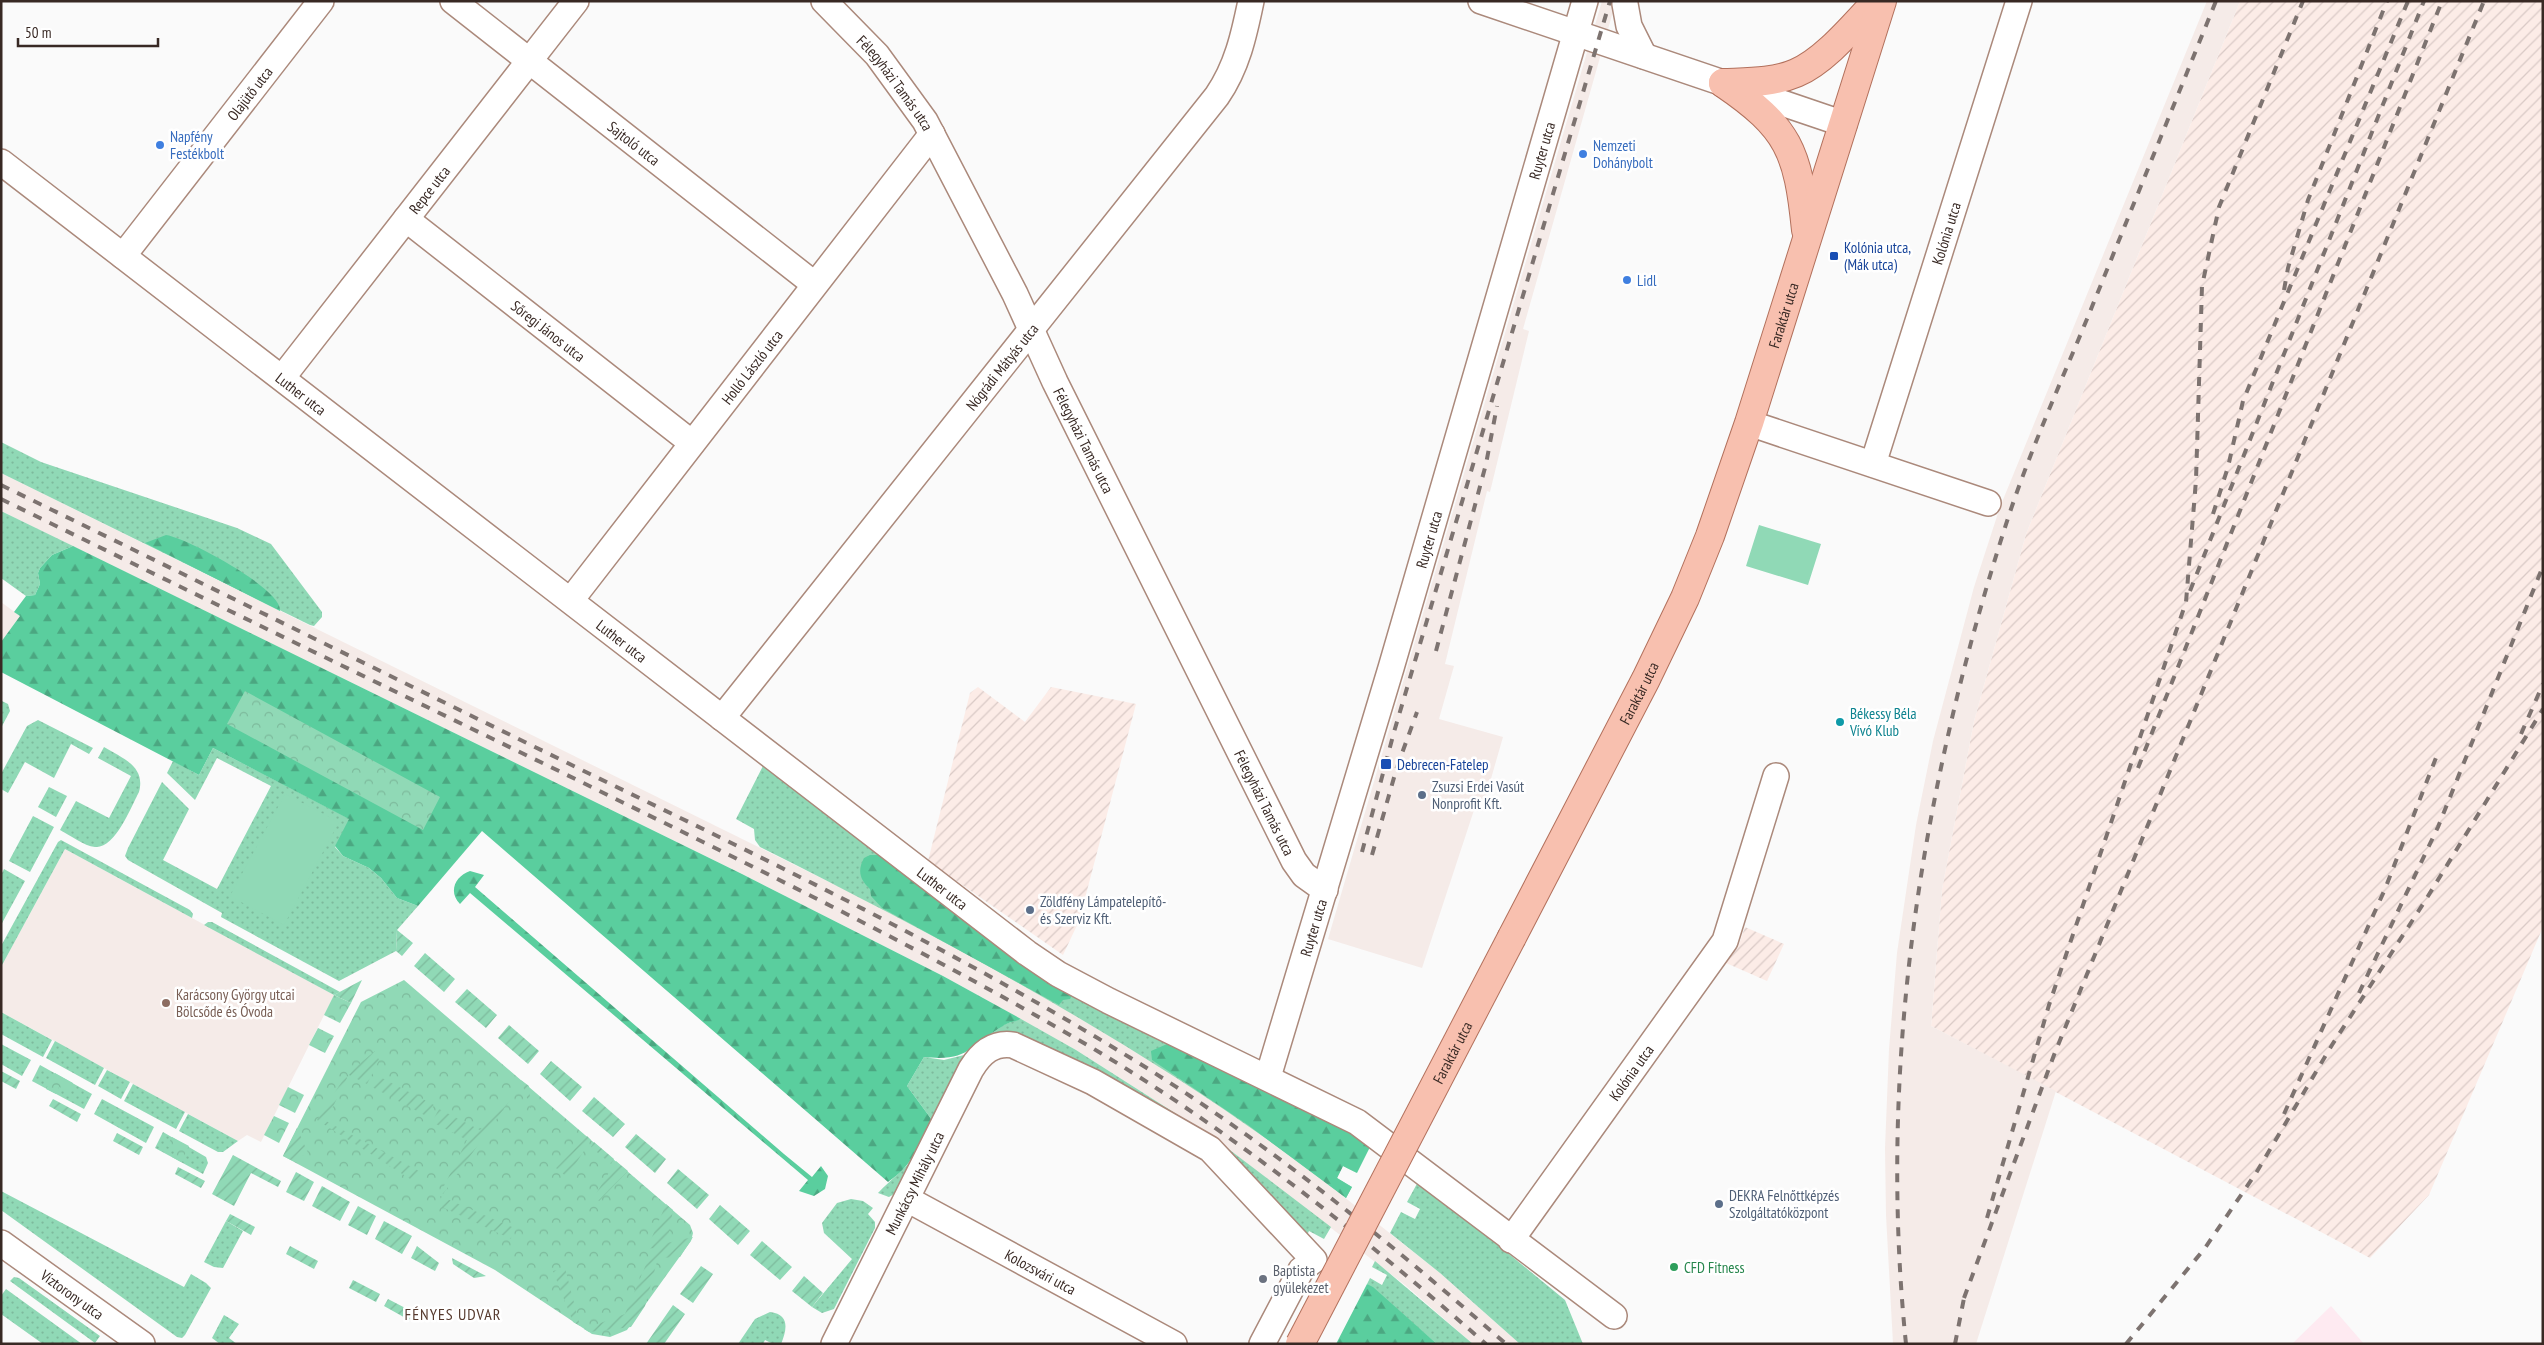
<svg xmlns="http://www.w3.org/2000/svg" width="2544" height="1345" font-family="'PT Sans Narrow',sans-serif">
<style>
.commercial{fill:#feeaf1}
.industrial{fill:url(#industrial-furrows)}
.built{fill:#f5ebe8}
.grass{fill:url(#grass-dots)}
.forest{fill:url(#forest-firs)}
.park{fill:url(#park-crowns)}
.garden{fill:url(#garden-furrows)}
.pitch{fill:#90d9b6}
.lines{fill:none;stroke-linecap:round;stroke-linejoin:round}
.minor-casing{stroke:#ab897b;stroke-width:28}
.major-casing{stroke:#b2705c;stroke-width:30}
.minor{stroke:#fff;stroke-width:25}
.major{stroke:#f8c0af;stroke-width:28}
.rail{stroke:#7d7370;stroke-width:4;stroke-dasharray:9 9;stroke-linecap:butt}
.major-bridge-casing{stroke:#b2705c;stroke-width:30;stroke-linecap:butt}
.major-bridge{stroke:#f8c0af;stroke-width:28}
.shop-dot{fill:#3f7fe0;stroke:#fff;stroke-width:2}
.transit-dot{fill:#1a4fb4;stroke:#fff;stroke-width:2}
.culture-dot{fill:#0f9aa8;stroke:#fff;stroke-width:2}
.service-dot{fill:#5c6f8a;stroke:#fff;stroke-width:2}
.education-dot{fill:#8d6e63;stroke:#fff;stroke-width:2}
.leisure-dot{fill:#2e9e5b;stroke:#fff;stroke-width:2}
.worship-dot{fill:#6b7280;stroke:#fff;stroke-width:2}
.labels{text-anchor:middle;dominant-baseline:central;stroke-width:5;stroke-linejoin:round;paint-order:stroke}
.street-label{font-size:15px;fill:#382924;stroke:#fff}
.shop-label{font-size:15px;fill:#366cbe;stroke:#fff;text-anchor:start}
.transit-label{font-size:15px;fill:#164399;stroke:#fff;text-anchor:start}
.culture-label{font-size:15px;fill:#0d838f;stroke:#fff;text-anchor:start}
.service-label{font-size:15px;fill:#4e5e75;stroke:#fff;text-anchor:start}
.education-label{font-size:15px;fill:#785e54;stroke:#fff;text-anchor:start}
.leisure-label{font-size:15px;fill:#27864d;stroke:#fff;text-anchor:start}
.worship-label{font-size:15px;fill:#5b616d;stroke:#fff;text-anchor:start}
.neighbourhood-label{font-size:16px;letter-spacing:1px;fill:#56392d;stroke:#fff}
</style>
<defs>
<pattern id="industrial-furrows" width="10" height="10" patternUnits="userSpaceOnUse" patternTransform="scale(1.25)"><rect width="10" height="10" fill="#fcece7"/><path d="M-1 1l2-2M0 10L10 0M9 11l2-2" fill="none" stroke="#d9cac6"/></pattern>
<pattern id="grass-dots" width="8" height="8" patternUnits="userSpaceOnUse" patternTransform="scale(1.25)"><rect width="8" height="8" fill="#90d9b6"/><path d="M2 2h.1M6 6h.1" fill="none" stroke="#7dba9c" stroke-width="1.8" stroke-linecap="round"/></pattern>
<pattern id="forest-firs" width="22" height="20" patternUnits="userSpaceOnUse" patternTransform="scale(1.25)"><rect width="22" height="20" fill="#5ace9e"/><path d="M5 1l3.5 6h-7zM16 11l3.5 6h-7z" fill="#4ba781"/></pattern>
<pattern id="park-crowns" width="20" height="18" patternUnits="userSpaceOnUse" patternTransform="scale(1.25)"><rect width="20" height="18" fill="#90d9b6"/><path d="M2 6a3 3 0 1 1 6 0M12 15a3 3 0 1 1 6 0" fill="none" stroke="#7dba9c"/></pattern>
<pattern id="garden-furrows" width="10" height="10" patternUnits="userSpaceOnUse" patternTransform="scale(1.25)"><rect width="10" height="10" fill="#90d9b6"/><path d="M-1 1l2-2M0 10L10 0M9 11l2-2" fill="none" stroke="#7dba9c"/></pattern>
</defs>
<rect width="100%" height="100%" fill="#fafafa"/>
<path class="commercial" d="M 2331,1306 L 2364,1344 L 2292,1344 Z"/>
<path class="industrial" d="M 2240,1 L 2543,1 L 2543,927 L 2429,1195 L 2370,1258 L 1931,1026 L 1942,889 L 1974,721 L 2026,534 Z
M 978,687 L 1025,722 L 1051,687 L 1136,704 L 1079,921 L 1063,955 L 928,861 L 970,693 Z
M 1745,927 L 1784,944 L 1767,981 L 1726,963 L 1738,947 Z"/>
<path class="built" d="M 1602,1 L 1616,1 L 1523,329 L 1529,331 L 1490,492 L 1487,491 L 1445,664 L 1454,666 L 1439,719 L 1503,737 L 1484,803 L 1476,804 L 1422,968 L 1328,939 Z
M 2207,1 L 2240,1 L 2026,534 L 1974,721 L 1942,889 L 1931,1026 L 2056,1091 L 1976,1344 L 1893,1344 L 1886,1215 L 1885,1148 L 1889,1049 L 1897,953 L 1916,825 L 1933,741 L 1974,587 L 2000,507 Z
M 1,473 L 882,908 L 960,949 L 1078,1015 L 1152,1060 L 1248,1125 L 1319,1177 L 1440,1273 L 1520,1344 L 1473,1344 L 1405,1285 L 1214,1138 L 1076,1050 L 943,976 L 742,874 L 1,511 Z
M 1,602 L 20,616 L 1,642 Z
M 65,849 L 334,995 L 261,1142 L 247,1135 L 238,1141 L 1,1012 L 1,967 Z"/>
<path class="grass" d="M 1,442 L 41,462 L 237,528 L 271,544 L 322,612 L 322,617 L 314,626 L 310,625 L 1,473 Z
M 1,511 L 73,546 L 52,555 L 40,568 L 38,573 L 40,584 L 35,595 L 26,596 L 1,578 Z
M 2,701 L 8,704 L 10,711 L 1,728 Z
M 38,720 L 93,748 L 89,754 L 71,744 L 54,778 L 25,762 L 8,793 L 1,789 L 1,774 L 27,726 Z
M 104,747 C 122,758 146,766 139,792 C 131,807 115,849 95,847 C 84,846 70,835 60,830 L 76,801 L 109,818 L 131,776 L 98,758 Z
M 213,748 L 350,819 L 335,847 L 343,856 L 369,868 L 381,878 L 397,898 L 418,906 L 397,930 L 396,951 L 339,981 L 221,917 L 222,913 L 128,860 L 125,856 L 128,848 L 162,782 L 189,809 L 163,860 L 217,889 L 271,786 L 217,758 L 195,800 L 167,773 L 173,761 L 199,775 Z
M 765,762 L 1175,1043 L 1357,1173 L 1343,1166 L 1337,1178 L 1352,1187 L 1346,1198 C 1164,1056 965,950 760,847 L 755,840 L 754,829 L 736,819 Z
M 49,787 L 67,796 L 56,817 L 38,807 Z
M 33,816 L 54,827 L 30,872 L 9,861 Z
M 61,840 L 190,910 L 193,914 L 192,918 L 65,849 L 1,967 L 1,946 L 58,842 Z
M 4,869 L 25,881 L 1,925 L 1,875 Z
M 208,922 L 212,922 L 340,992 L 334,995 L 204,925 Z
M 1,1012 L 52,1040 L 43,1057 L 1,1034 Z
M 1021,1019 L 1076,1050 L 1214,1138 L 1331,1227 L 1324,1239 L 1309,1231 L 1304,1241 L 1214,1144 L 999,1033 L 991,1034 L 1005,1024 Z
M 55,1041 L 104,1068 L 95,1085 L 46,1058 Z
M 1,1044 L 31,1060 L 22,1076 L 1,1064 Z
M 964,1055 L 932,1120 L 907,1086 L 924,1057 L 944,1060 Z
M 40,1065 L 92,1094 L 84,1109 L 32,1081 Z
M 107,1070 L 130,1082 L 121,1099 L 98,1086 Z
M 133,1084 L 185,1112 L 176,1129 L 124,1101 Z
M 102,1099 L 154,1127 L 146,1143 L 94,1114 Z
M 188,1114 L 238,1141 L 223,1152 L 218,1152 L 179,1131 Z
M 163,1132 L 206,1157 L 208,1163 L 203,1174 L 155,1148 Z
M 915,1155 L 896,1193 L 889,1197 L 878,1193 C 891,1179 904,1171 915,1155 Z
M 1419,1180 L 1565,1300 L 1583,1344 L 1520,1344 L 1440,1273 L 1390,1233 L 1401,1212 L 1415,1219 L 1420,1209 L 1407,1202 Z
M 1,1191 L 184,1287 L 191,1274 L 206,1283 L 211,1288 L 185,1335 L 182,1338 L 177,1337 L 1,1210 Z
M 851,1199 L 863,1201 L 873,1208 L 868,1214 L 875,1222 L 875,1228 L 834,1309 L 822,1313 L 812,1307 L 852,1259 L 824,1233 L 822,1223 L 837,1203 Z
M 226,1221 L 243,1231 L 223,1268 L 214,1267 L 204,1262 Z
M 1375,1261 L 1473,1344 L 1437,1344 L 1367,1284 L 1370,1278 L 1382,1285 L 1387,1275 L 1372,1267 Z
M 14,1277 L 19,1278 L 100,1336 L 95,1343 L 10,1281 Z
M 6,1289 L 82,1344 L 43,1344 L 1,1314 L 1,1296 Z
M 770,1312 C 790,1314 787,1330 781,1344 L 773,1344 L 765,1340 L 763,1344 L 738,1344 L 755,1319 Z
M 224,1315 L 239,1324 L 229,1338 L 237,1344 L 220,1344 L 212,1338 Z"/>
<path class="forest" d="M 166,535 C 187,538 283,589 280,611 L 145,543 Z
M 73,546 L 742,874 L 943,976 L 1021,1019 C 1015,1022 1008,1022 1003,1026 C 969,1046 969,1062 924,1057 L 907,1086 L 932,1120 C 919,1146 913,1165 888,1182 L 482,831 L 418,906 L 397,898 L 381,878 L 369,868 L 343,856 L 335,846 L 349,819 L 213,748 L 199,775 L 1,672 L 1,642 L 20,616 L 14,612 L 26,596 L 35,595 L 40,584 L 38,573 L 40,568 L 52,555 Z
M 870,855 L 884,855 L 1072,995 L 1070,999 L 1063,1000 L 1059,1005 L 882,908 L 871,896 L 870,889 C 860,880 857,871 864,858 Z
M 470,871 L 484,875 L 475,887 L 784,1154 L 812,1177 L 821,1166 L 828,1176 L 825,1189 L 814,1196 L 799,1191 L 808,1180 L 470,893 L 460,904 C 448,892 455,876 470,871 Z
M 1167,1044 L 1372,1143 L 1357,1173 L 1343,1166 L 1337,1178 L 1352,1187 L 1346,1198 L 1248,1125 L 1152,1060 L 1151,1051 Z
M 1367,1284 L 1373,1287 L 1437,1344 L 1336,1344 Z"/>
<path class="park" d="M 245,691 L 440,797 L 423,830 L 227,724 Z
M 404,980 L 690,1225 L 693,1233 L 691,1241 L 627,1330 L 610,1337 L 592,1334 L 495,1270 L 283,1156 L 361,1002 Z
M 334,995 L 351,1003 L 340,1023 L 324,1015 Z
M 318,1028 L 334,1036 L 325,1053 L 309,1045 Z
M 55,1073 L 73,1083 L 68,1092 L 59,1087 L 56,1094 L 46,1089 Z
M 288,1087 L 304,1095 L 295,1113 L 279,1105 Z
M 274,1116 L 289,1123 L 279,1143 L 264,1135 Z
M 172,1137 L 189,1146 L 181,1162 L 172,1157 L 175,1151 L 167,1146 Z"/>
<path class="garden" d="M 397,930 L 413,943 L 402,956 L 396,951 Z
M 425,953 L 455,979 L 444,992 L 414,966 Z
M 362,980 L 351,1003 L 334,995 Z
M 467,989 L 497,1015 L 486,1028 L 455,1002 Z
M 509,1025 L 539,1051 L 528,1064 L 498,1038 Z
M 375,1051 L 379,1060 L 367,1084 L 347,1074 Z
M 551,1061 L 582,1087 L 570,1101 L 540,1074 Z
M 1,1071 L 20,1081 L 16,1089 L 1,1081 Z
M 346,1075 L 347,1078 L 326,1121 L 419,1171 L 415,1182 L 317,1120 Z
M 378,1076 L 434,1105 L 428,1117 L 372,1087 Z
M 521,1080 L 529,1086 L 531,1110 Z
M 512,1091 L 513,1096 L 443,1194 L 441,1192 L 467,1140 L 432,1122 L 439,1109 L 480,1130 Z
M 594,1097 L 625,1124 L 613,1137 L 582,1111 Z
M 53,1099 L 81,1114 L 77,1122 L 49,1106 Z
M 297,1128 L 308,1153 L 293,1161 L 283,1156 Z
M 117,1133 L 143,1147 L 139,1155 L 113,1141 Z
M 636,1134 L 666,1159 L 655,1173 L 625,1147 Z
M 587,1136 L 591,1140 L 567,1177 L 556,1168 Z
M 594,1142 L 614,1159 L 611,1164 L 591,1147 Z
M 233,1155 L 281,1181 L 278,1187 L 251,1173 L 234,1206 L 212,1194 Z
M 616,1161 L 628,1171 L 599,1201 L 594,1197 Z
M 178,1167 L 205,1181 L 201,1188 L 175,1174 Z
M 678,1169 L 709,1195 L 697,1209 L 667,1183 Z
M 296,1172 L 314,1182 L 304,1201 L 286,1192 Z
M 322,1186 L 350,1202 L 340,1221 L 312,1206 Z
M 440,1196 L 512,1227 L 511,1239 L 442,1207 Z
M 666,1204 L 673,1210 L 667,1243 L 693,1237 L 680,1257 L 658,1258 L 645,1306 L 631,1327 L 589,1332 L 584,1329 L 625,1314 L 653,1248 L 647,1249 Z
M 720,1205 L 750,1231 L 738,1245 L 709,1219 Z
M 358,1206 L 376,1216 L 367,1235 L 348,1225 Z
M 230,1214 L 255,1227 L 251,1235 L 226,1221 Z
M 384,1221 L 412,1236 L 402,1254 L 375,1239 Z
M 762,1241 L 792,1267 L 780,1280 L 750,1255 Z
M 290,1246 L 318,1261 L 314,1269 L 286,1254 Z
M 417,1246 L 439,1263 L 435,1271 L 411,1258 Z
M 452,1258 L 486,1276 L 474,1278 L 453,1264 Z
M 701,1266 L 713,1274 L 693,1303 L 680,1294 Z
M 565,1268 L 580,1326 L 573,1322 L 553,1271 Z
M 804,1276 L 823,1293 L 812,1307 L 792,1291 Z
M 353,1280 L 380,1294 L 376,1302 L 349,1288 Z
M 388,1299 L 413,1312 L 409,1320 L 384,1306 Z
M 673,1305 L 685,1314 L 664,1344 L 646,1344 Z"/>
<path class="pitch" d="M 1759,525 L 1821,544 L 1808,585 L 1746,566 Z
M 285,794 L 339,822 L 284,925 L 230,896 Z"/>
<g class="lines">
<defs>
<g id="minor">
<path id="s1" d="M 453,1 L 814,284"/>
<path id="s2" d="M 824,1 L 877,55 L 925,121 L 1015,294 L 1055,382 L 1294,861 L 1304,875 L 1325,890"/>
<path d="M 1481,1 L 1844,124"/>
<path d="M 1625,4 L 1629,26 L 1644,56"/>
<path id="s3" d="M 1,162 L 1027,953 L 1058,974 L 1109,1001 L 1357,1122 L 1614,1316"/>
<path id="s4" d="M 406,219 L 692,443"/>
<path id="s5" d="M 123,256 L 321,1"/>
<path id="s6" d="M 282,378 L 576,1"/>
<path d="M 1749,423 L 1988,503"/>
<path id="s7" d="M 1873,464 L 2019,1"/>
<path id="s8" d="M 571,600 L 932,134"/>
<path id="s9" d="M 722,718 L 1217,96 C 1237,67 1244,35 1251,1"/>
<path id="s10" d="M 1268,1077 L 1391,668 L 1585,1"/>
<path id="s11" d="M 907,1199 L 1174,1344"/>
<path id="s12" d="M 1511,1240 L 1725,941 L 1776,776"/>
<path id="s13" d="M 1,1243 L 142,1344"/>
<path id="s14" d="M 834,1344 L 971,1069 C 981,1053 993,1042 1013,1045 L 1093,1082 L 1210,1149 L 1314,1260 L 1301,1270 L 1262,1344"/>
</g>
<g id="major">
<path d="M 1723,83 C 1789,128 1798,151 1806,230"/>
<path d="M 1723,83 C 1747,82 1773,83 1796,73 C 1825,61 1855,24 1877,1"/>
<path id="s15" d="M 1512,937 L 1646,679 L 1685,598 L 1710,536 L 1749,423 L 1882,1"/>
</g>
</defs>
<use href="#minor" class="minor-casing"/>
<use href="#major" class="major-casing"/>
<use href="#minor" class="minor"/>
<use href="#major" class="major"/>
<path class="rail" d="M 2284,290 L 2288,268 L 2308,200 L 2387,1
M 1,485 C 198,581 394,678 590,774 C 771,862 952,949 1124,1054 C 1261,1137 1386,1239 1506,1344
M 1,499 C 187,590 373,681 559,771 C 739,860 921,947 1094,1049 C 1234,1133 1363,1236 1486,1344
M 2213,514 L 2228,467 L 2243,401 L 2408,1
M 2190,591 L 2424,1
M 1436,651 L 1486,464 L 1497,406
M 2521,734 L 2543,684
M 2138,768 L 2442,1
M 1362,852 L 1394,732 L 1610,1
M 1372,855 L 1397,767 L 1417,712
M 2359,993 L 2438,827 L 2541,571
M 2284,1114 L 2385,889 L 2439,750
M 1987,1218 L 2049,1005 L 2186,602 L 2196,480 L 2202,286 L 2219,207 L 2303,1
M 1964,1298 L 2054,1055 L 2484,1
M 1906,1344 C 1877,1063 1922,782 2009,515 C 2031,449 2060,384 2087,319 C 2130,213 2173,107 2216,1
M 1955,1344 L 1965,1293
M 2126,1344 L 2205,1248 L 2256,1173 L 2332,1045 L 2425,901 L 2543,709"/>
<defs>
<g id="major-bridge">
<path id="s16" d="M 1300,1344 L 1512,937"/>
</g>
</defs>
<use href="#major-bridge" class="major-bridge-casing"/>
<use href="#major-bridge" class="major-bridge"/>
</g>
<g class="shop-dot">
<circle cx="160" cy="145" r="5"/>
<circle cx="1583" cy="154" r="5"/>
<circle cx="1627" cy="280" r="5"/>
</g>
<g class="transit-dot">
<rect x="1829" y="251" width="10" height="10" rx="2.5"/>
<rect x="1380" y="758" width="12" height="12" rx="2.5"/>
</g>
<circle class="culture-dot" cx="1840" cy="722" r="5"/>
<g class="service-dot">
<circle cx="1422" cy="795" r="5"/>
<circle cx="1030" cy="910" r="5"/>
<circle cx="1719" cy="1204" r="5"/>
</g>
<circle class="education-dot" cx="166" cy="1003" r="5"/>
<circle class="leisure-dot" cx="1674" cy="1267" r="5"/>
<circle class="worship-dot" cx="1263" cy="1279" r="5"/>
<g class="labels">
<g class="street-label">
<text stroke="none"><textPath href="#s2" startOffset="109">Félegyházi Tamás utca</textPath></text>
<text stroke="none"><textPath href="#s5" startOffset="206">Olajütő utca</textPath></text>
<text stroke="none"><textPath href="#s1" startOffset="230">Sajtoló utca</textPath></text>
<text stroke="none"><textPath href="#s10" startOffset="966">Ruyter utca</textPath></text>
<text stroke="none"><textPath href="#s6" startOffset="239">Repce utca</textPath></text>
<text stroke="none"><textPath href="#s7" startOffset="242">Kolónia utca</textPath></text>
<text stroke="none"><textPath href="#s15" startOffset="680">Faraktár utca</textPath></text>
<text stroke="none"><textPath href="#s4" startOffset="181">Sőregi János utca</textPath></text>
<text stroke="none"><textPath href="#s8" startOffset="295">Holló László utca</textPath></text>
<text stroke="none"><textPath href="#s9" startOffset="449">Nógrádi Mátyás utca</textPath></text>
<text stroke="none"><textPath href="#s3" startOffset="379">Luther utca</textPath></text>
<text stroke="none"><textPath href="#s2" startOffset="514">Félegyházi Tamás utca</textPath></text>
<text stroke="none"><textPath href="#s10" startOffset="561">Ruyter utca</textPath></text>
<text stroke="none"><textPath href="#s3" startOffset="784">Luther utca</textPath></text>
<text stroke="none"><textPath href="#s15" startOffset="275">Faraktár utca</textPath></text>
<text stroke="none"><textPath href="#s2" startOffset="919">Félegyházi Tamás utca</textPath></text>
<text stroke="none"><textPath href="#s3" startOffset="1189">Luther utca</textPath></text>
<text stroke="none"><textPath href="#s10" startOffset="156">Ruyter utca</textPath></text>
<text stroke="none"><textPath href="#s16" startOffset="329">Faraktár utca</textPath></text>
<text stroke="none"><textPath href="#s12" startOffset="206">Kolónia utca</textPath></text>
<text stroke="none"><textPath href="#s14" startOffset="180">Munkácsy Mihály utca</textPath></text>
<text stroke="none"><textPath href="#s11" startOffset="152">Kolozsvári utca</textPath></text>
<text stroke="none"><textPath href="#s13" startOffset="88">Víztorony utca</textPath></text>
</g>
<g class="shop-label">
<text x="170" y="136">Napfény<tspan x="170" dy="17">Festékbolt</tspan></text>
<text x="1593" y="145">Nemzeti<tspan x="1593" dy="17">Dohánybolt</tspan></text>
<text x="1637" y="280">Lidl</text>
</g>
<g class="transit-label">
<text x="1844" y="247">Kolónia utca,<tspan x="1844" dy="17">(Mák utca)</tspan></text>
<text x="1397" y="764">Debrecen-Fatelep</text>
</g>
<g class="culture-label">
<text x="1850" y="713">Békessy Béla<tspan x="1850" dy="17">Vívó Klub</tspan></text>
</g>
<g class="service-label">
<text x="1432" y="786">Zsuzsi Erdei Vasút<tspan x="1432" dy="17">Nonprofit Kft.</tspan></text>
<text x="1040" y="901">Zöldfény Lámpatelepítő-<tspan x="1040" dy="17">és Szerviz Kft.</tspan></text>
<text x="1729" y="1195">DEKRA Felnőttképzés<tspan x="1729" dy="17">Szolgáltatóközpont</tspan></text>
</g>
<g class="education-label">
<text x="176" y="994">Karácsony György utcai<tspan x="176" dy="17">Bölcsőde és Óvoda</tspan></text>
</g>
<g class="leisure-label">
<text x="1684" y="1267">CFD Fitness</text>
</g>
<g class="worship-label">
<text x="1273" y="1270">Baptista<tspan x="1273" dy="17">gyülekezet</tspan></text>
</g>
<g class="neighbourhood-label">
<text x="453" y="1314">FÉNYES UDVAR</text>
</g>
</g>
<rect width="2544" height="1345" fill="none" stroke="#382924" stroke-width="5"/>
<path d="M18 38v8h140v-8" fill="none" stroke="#382924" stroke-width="2.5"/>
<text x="25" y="38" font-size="15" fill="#382924" stroke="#ffffff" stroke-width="4" paint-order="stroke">50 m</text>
</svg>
